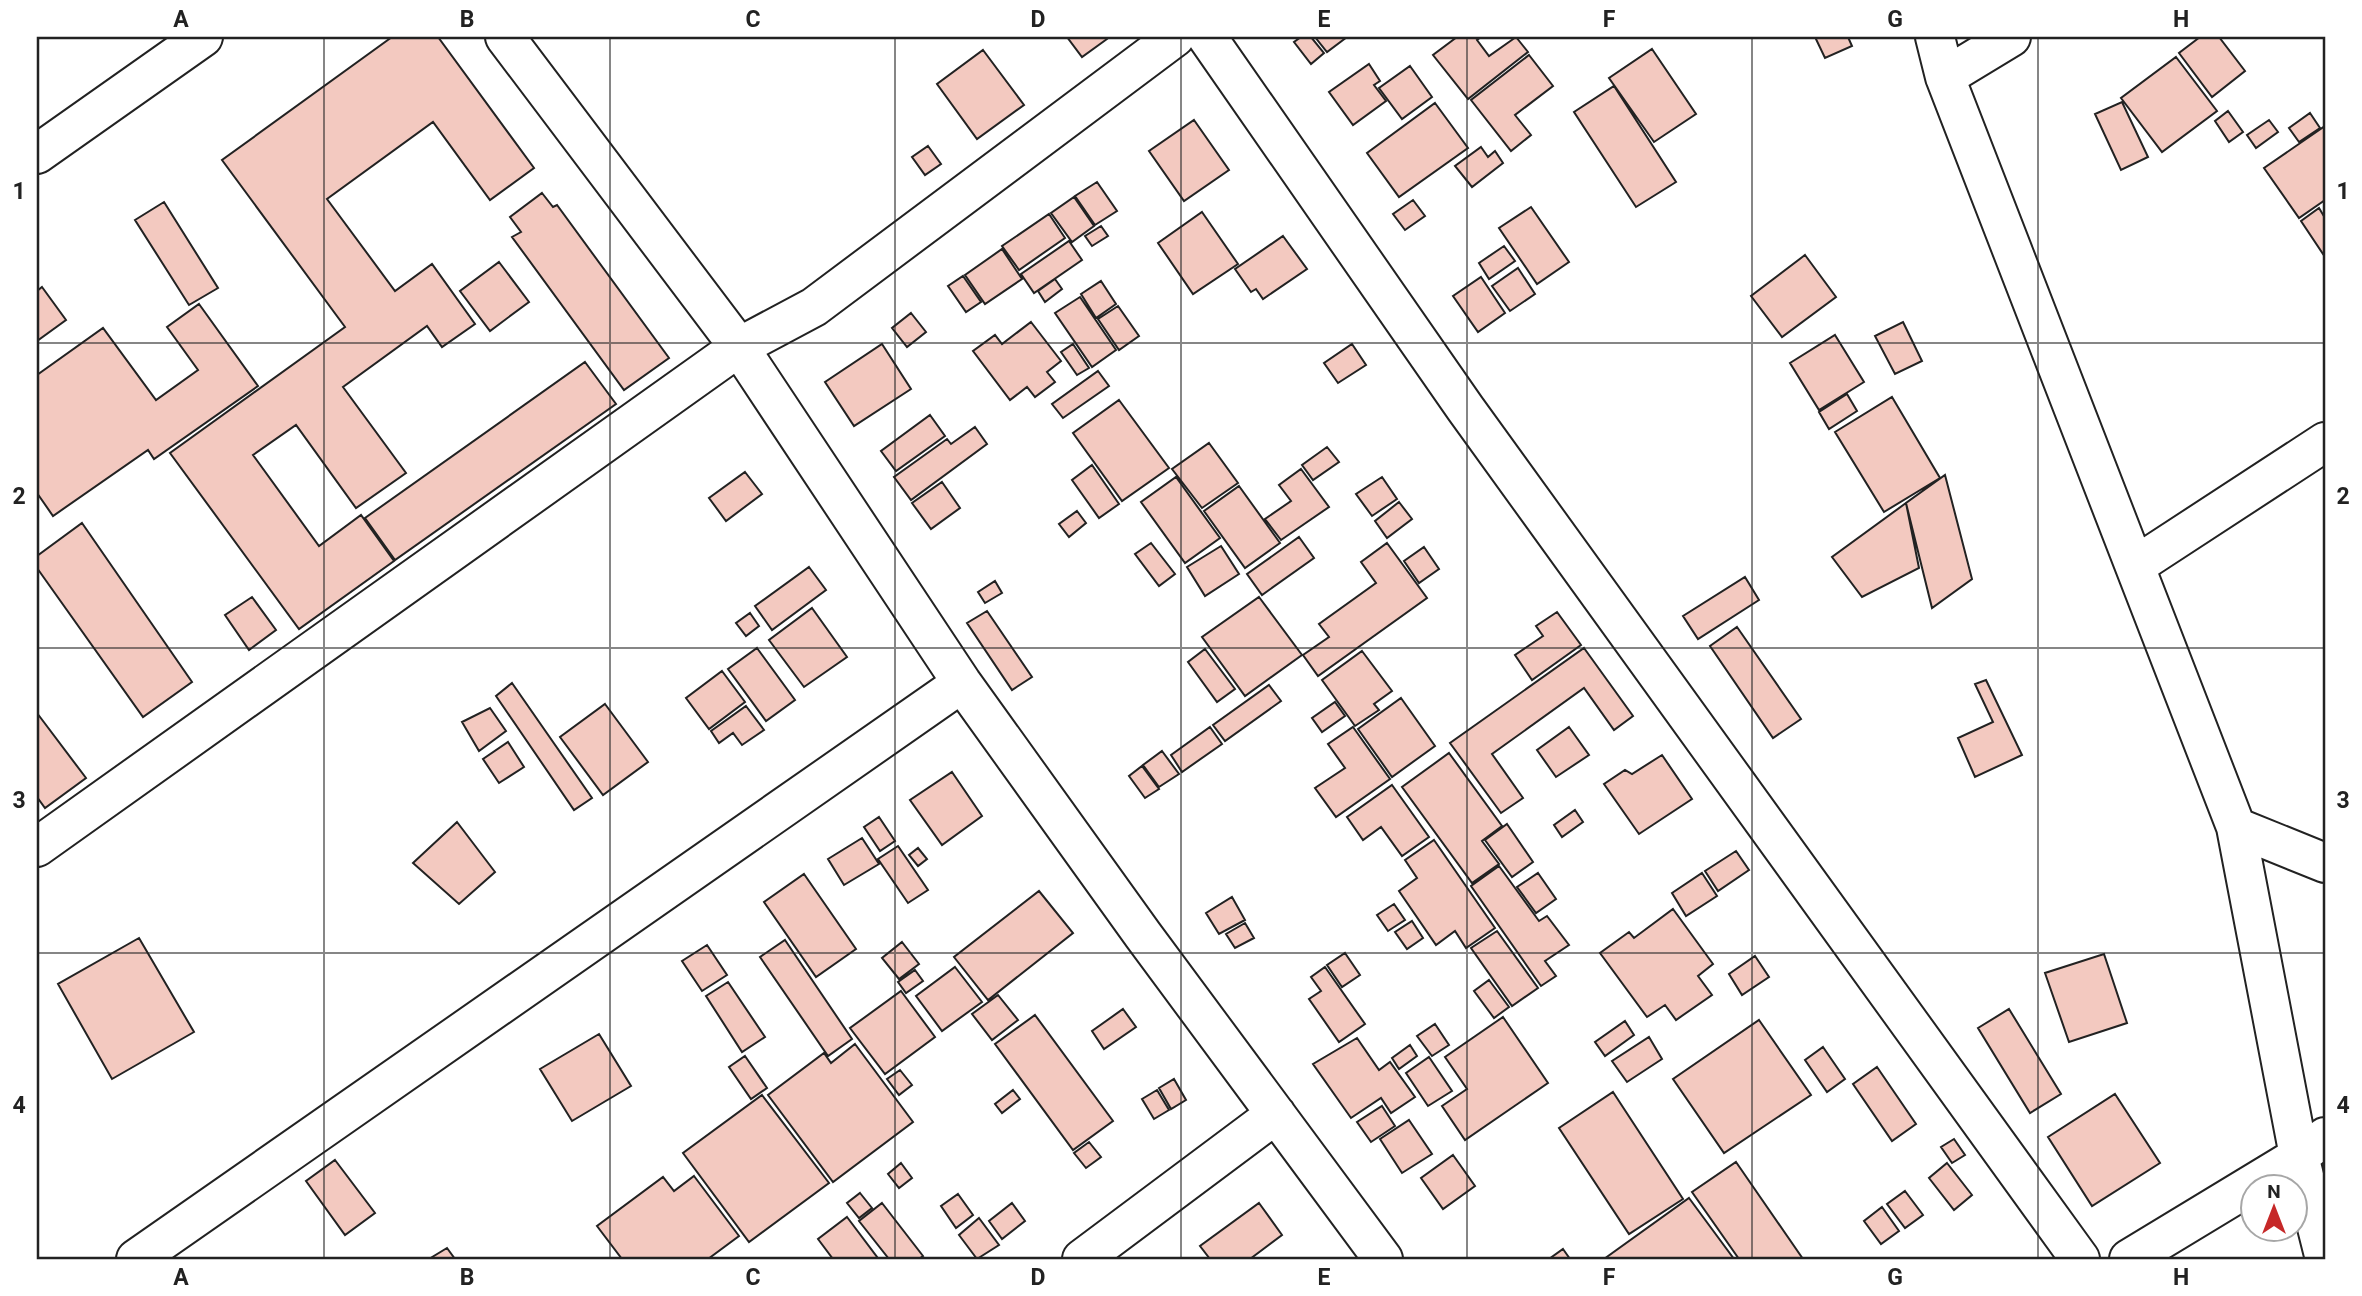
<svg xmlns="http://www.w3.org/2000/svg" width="2362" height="1296" font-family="Roboto,sans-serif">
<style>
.building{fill:#f3c9c0;stroke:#222;stroke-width:2}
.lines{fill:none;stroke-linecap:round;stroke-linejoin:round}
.minor-casing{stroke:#222;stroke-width:42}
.minor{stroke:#fff;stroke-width:38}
.grid{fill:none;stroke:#222;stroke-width:2;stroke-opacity:0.55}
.neatline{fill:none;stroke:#222;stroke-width:2.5}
.grid-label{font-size:23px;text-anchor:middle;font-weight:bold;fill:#222}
</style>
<rect width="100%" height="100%" fill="#fff"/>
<path class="building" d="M 392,37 L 438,37 L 534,168 L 490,200 L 433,122 L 327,199 L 395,291 L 432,264 L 475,324 L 442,347 L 427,326 L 343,387 L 406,473 L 356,508 L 296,425 L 253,455 L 319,546 L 361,515 L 394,561 L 299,629 L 170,453 L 345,327 L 222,160 Z
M 1067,37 L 1106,37 L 1107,39 L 1082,57 Z
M 1301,37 L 1311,37 L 1324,53 L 1311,64 L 1294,42 Z
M 1315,37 L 1347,37 L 1327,52 Z
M 1457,37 L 1481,37 L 1477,40 L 1489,56 L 1516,37 L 1528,52 L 1468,99 L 1433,55 Z
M 1815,37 L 1848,37 L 1852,46 L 1825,58 Z
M 2200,37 L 2219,37 L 2245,71 L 2212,97 L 2179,53 Z
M 1652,49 L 1696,114 L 1654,142 L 1609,78 Z
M 983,50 L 1024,105 L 977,139 L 937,84 Z
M 1529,55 L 1553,86 L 1515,115 L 1531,135 L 1511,151 L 1471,100 Z
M 2176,57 L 2217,111 L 2162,152 L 2121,98 Z
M 1369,64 L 1380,81 L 1374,85 L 1386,101 L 1353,125 L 1329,92 Z
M 1410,66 L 1432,97 L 1402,119 L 1379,88 Z
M 1614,86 L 1676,182 L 1636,207 L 1574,112 Z
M 2122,102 L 2148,157 L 2121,170 L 2095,114 Z
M 1435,103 L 1468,148 L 1399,197 L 1367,153 Z
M 2228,111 L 2243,132 L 2229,142 L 2215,121 Z
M 2310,113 L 2320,128 L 2299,142 L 2289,128 Z
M 1194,120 L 1229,170 L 1184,201 L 1149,151 Z
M 2269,120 L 2278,132 L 2256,148 L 2247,135 Z
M 2325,126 L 2325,200 L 2299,218 L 2264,168 Z
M 928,146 L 941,164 L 925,175 L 912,157 Z
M 1481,147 L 1488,157 L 1495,151 L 1503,163 L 1472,187 L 1455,166 Z
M 1097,182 L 1117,211 L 1095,225 L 1075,196 Z
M 542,193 L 553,207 L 557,205 L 669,358 L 624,390 L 512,237 L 521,232 L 510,217 Z
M 1074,197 L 1094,226 L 1072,242 L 1051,213 Z
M 1413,200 L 1425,216 L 1405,230 L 1393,214 Z
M 164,202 L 218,288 L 189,305 L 135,220 Z
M 1531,207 L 1569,262 L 1537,284 L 1499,228 Z
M 2319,208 L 2325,218 L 2325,257 L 2301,221 Z
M 1202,212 L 1238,264 L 1193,294 L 1158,243 Z
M 1049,214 L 1065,238 L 1019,270 L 1002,246 Z
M 1101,226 L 1108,236 L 1092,246 L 1085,236 Z
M 1283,236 L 1307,269 L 1263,299 L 1256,289 L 1251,292 L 1235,269 Z
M 1069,241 L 1082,260 L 1034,293 L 1021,274 Z
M 1504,246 L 1515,261 L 1489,279 L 1479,263 Z
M 1002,249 L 1022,279 L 985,304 L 965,275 Z
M 1805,255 L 1836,297 L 1782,337 L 1751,296 Z
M 499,262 L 529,302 L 490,331 L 460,291 Z
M 1518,268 L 1535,294 L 1510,311 L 1492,286 Z
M 963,276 L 981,302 L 966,312 L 948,286 Z
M 1481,277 L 1505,313 L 1478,332 L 1453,296 Z
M 1055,279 L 1062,289 L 1045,302 L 1038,291 Z
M 1101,281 L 1116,304 L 1096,318 L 1081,294 Z
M 42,287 L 66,320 L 37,341 L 37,291 Z
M 1080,297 L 1116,350 L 1092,367 L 1055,313 Z
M 199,304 L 258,386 L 154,459 L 148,450 L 53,516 L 37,493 L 37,375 L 103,328 L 156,400 L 198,370 L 167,327 Z
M 1118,306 L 1139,336 L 1119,350 L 1098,319 Z
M 911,313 L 926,332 L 907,347 L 892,328 Z
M 1031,322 L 1061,361 L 1047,372 L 1055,382 L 1035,397 L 1027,387 L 1010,400 L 973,351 L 995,335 L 1002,344 Z
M 1903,322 L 1922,361 L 1895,374 L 1875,336 Z
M 1835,335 L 1864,382 L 1819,410 L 1790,363 Z
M 882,344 L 911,389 L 854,426 L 825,382 Z
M 1073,344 L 1089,368 L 1077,375 L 1061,352 Z
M 1352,344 L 1366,365 L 1338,383 L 1324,363 Z
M 585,362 L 616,404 L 395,560 L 365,518 Z
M 1098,371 L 1109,386 L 1063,418 L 1052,404 Z
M 1847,394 L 1857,411 L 1829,429 L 1819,412 Z
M 1892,397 L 1940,478 L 1884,512 L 1835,432 Z
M 1119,400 L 1169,468 L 1122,501 L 1073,433 Z
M 930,415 L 945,436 L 896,471 L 881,451 Z
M 975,427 L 987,444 L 911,500 L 894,477 L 947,439 L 951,444 Z
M 1209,443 L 1238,483 L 1202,508 L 1172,469 Z
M 1327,447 L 1339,462 L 1313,480 L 1302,465 Z
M 1092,465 L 1119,504 L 1099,518 L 1072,480 Z
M 1301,469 L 1329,507 L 1281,540 L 1265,519 L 1291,501 L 1279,485 Z
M 745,472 L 762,494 L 726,521 L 709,498 Z
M 1945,475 L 1972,579 L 1932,608 L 1906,503 Z
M 1176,477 L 1220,538 L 1185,563 L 1141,502 Z
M 1382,477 L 1397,499 L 1372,516 L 1356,494 Z
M 942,482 L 960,508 L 931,529 L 912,503 Z
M 1239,486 L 1280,543 L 1245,568 L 1204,511 Z
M 1399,502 L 1412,519 L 1387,538 L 1375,521 Z
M 1906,503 L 1919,568 L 1862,597 L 1832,557 Z
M 1077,511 L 1086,523 L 1069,537 L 1059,524 Z
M 82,523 L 192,682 L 143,717 L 37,568 L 37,556 Z
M 1299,537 L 1314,558 L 1262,595 L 1247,574 Z
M 1151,543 L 1175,574 L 1159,586 L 1135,554 Z
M 1387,543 L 1427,598 L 1318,676 L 1303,655 L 1329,637 L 1319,624 L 1376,583 L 1361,562 Z
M 1221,546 L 1239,574 L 1205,596 L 1187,567 Z
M 1424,547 L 1439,569 L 1419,583 L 1404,561 Z
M 809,567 L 826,590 L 772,630 L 755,606 Z
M 1745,577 L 1759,600 L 1698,639 L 1683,616 Z
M 995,581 L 1002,593 L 985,603 L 978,592 Z
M 252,597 L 276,630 L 249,650 L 225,615 Z
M 1259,597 L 1302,655 L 1245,696 L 1202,637 Z
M 812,608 L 847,657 L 804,687 L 769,640 Z
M 987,611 L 1032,677 L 1012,690 L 967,623 Z
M 1557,612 L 1581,645 L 1532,680 L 1515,655 L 1543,636 L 1536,626 Z
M 750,613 L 759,626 L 746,636 L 736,623 Z
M 1737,627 L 1801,719 L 1773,738 L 1710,646 Z
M 757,648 L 795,700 L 766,721 L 728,669 Z
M 1584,648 L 1633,716 L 1614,730 L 1584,688 L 1492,754 L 1523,798 L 1501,813 L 1450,743 Z
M 1205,649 L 1235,689 L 1217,702 L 1188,662 Z
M 1362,651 L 1392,691 L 1374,704 L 1379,710 L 1355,726 L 1322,680 Z
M 722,671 L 745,702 L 709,729 L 686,698 Z
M 1986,680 L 2022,755 L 1975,777 L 1958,738 L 1993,722 L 1975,684 Z
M 512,683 L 592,798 L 574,810 L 496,696 Z
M 1269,685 L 1281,701 L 1225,741 L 1213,725 Z
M 1401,698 L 1435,746 L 1392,777 L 1358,729 Z
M 1335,702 L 1345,716 L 1322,732 L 1312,718 Z
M 605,704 L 648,762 L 603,795 L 560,737 Z
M 746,706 L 764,730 L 742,745 L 733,733 L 719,743 L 711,731 Z
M 490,708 L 506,731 L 479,751 L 462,722 Z
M 37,713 L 86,778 L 45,808 L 37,797 Z
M 1210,727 L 1222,744 L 1182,772 L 1171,755 Z
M 1353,727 L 1390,779 L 1336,817 L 1315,788 L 1345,768 L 1328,744 Z
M 1569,727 L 1589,755 L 1556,777 L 1537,750 Z
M 508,742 L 524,767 L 499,783 L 483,759 Z
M 1162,751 L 1179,774 L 1159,787 L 1143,765 Z
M 1449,753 L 1502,826 L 1482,841 L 1499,864 L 1472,883 L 1402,787 Z
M 1662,755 L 1692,799 L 1639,834 L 1604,784 L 1625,770 L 1632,774 Z
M 1142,766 L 1159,789 L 1145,798 L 1129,776 Z
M 952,772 L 982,816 L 942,845 L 910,800 Z
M 1392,785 L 1429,837 L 1402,856 L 1381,827 L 1363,840 L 1347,817 Z
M 1575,810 L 1583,822 L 1562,837 L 1554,825 Z
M 879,817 L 895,841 L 880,851 L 864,827 Z
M 457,822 L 495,872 L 459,904 L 413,863 Z
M 1507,824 L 1533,862 L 1512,877 L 1485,840 Z
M 862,838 L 879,864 L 844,885 L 828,859 Z
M 1434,840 L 1495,928 L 1466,948 L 1455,931 L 1436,945 L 1399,891 L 1417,878 L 1405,860 Z
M 898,846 L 928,890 L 908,903 L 878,859 Z
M 918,848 L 927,859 L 918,866 L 909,855 Z
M 1736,851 L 1749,870 L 1718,891 L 1705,871 Z
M 1499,866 L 1539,921 L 1547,916 L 1569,945 L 1545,961 L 1556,976 L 1541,986 L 1471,886 Z
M 1538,873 L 1556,899 L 1536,913 L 1517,887 Z
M 1702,873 L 1717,896 L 1686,916 L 1672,893 Z
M 804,874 L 856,949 L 816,977 L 764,902 Z
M 1039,891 L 1073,933 L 988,1000 L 954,957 Z
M 1232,897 L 1245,920 L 1219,934 L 1206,913 Z
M 1394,904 L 1405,920 L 1388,931 L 1377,915 Z
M 1673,909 L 1713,964 L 1698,976 L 1712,995 L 1676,1020 L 1665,1005 L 1647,1017 L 1600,953 L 1629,932 L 1634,938 Z
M 1412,921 L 1423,938 L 1407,949 L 1395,932 Z
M 1245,923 L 1254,938 L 1235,948 L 1226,934 Z
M 1497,931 L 1538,988 L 1512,1006 L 1471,948 Z
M 139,938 L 194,1032 L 112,1079 L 58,984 Z
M 785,940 L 852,1039 L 828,1056 L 760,957 Z
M 902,942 L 919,964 L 899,979 L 882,958 Z
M 707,945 L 727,975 L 702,991 L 682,961 Z
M 1345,953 L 1360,975 L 1342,987 L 1327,965 Z
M 2104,954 L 2127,1023 L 2069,1042 L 2045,973 Z
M 1755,956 L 1769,977 L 1742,995 L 1729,974 Z
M 955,967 L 982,1002 L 942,1031 L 916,996 Z
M 1325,967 L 1365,1024 L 1339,1042 L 1309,999 L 1321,991 L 1311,977 Z
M 915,970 L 923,981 L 906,993 L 898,982 Z
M 1489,980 L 1509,1007 L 1494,1018 L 1474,991 Z
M 728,982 L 765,1037 L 742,1052 L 706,996 Z
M 901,991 L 935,1037 L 885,1074 L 850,1028 Z
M 998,995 L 1018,1020 L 992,1040 L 972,1014 Z
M 1123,1009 L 1136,1027 L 1104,1049 L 1092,1031 Z
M 2009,1009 L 2061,1094 L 2030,1113 L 1978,1028 Z
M 1035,1015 L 1113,1121 L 1073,1150 L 995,1044 Z
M 1503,1017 L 1548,1083 L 1465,1140 L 1442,1106 L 1467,1089 L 1445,1057 Z
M 1759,1020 L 1811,1095 L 1724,1153 L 1673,1079 Z
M 1625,1021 L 1634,1035 L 1605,1056 L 1595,1042 Z
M 1435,1024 L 1449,1045 L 1432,1056 L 1417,1036 Z
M 599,1034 L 631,1086 L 572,1121 L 540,1069 Z
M 1649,1037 L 1662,1059 L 1627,1082 L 1612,1061 Z
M 1357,1038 L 1379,1070 L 1390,1062 L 1415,1097 L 1391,1113 L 1381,1098 L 1351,1118 L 1313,1064 Z
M 855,1044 L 913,1122 L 833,1182 L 768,1095 L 824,1053 L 831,1063 Z
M 1410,1045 L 1417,1056 L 1399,1069 L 1392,1058 Z
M 1823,1047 L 1845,1079 L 1827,1092 L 1805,1060 Z
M 745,1056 L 767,1088 L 751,1099 L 729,1067 Z
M 1429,1057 L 1452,1091 L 1428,1106 L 1406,1073 Z
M 1877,1067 L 1916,1124 L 1892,1141 L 1853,1084 Z
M 900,1070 L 912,1085 L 899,1095 L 887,1079 Z
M 1174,1079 L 1186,1100 L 1171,1109 L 1159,1088 Z
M 1013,1090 L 1020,1099 L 1002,1113 L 995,1104 Z
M 1157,1090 L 1169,1110 L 1154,1119 L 1142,1099 Z
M 1613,1092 L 1683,1199 L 1629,1234 L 1559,1128 Z
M 2115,1094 L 2160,1163 L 2092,1206 L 2048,1137 Z
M 762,1095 L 829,1183 L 749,1242 L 683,1153 Z
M 1382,1106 L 1395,1126 L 1371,1142 L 1357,1122 Z
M 1409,1120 L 1432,1154 L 1402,1173 L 1380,1139 Z
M 1954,1139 L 1965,1155 L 1952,1163 L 1941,1147 Z
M 1089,1142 L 1101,1157 L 1086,1168 L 1074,1153 Z
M 1453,1155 L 1475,1186 L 1443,1209 L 1421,1178 Z
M 335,1160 L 375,1213 L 345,1235 L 306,1181 Z
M 1736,1162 L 1803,1259 L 1739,1259 L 1692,1192 Z
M 901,1163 L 912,1178 L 899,1188 L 888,1174 Z
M 1947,1163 L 1972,1195 L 1954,1210 L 1929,1178 Z
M 694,1176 L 739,1236 L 708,1259 L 622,1259 L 597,1226 L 663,1177 L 674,1191 Z
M 1905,1191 L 1923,1215 L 1905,1228 L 1887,1204 Z
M 860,1193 L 872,1208 L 859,1218 L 847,1203 Z
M 958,1194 L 973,1215 L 956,1228 L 941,1206 Z
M 1689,1198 L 1734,1259 L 1604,1259 Z
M 882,1203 L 923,1256 L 919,1259 L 889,1259 L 859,1221 Z
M 1012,1203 L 1025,1221 L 1002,1239 L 989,1221 Z
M 1259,1203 L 1282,1235 L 1250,1259 L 1210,1259 L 1200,1246 Z
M 1882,1207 L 1899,1231 L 1881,1244 L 1864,1221 Z
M 847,1217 L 877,1257 L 873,1259 L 833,1259 L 818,1239 Z
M 979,1218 L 999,1245 L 977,1259 L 959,1235 Z
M 447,1248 L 455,1259 L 429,1259 Z
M 1563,1249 L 1570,1259 L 1549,1259 Z"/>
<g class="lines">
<defs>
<path id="minor" d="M 505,37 L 739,347 L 962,683 L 1143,935 L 1383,1259
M 1207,37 L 1465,408 L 2080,1259
M 1935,37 L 1945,77 L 2236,827 L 2299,1156 L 2325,1259
M 1945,77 L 2011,37
M 37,154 L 203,37
M 2135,566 L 2325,442
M 2236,827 L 2325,863
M 37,847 L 739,347 L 814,307 L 1175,37
M 136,1259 L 962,683
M 1082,1259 L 1276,1114
M 2129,1259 L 2299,1156 L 2325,1137"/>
</defs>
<use href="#minor" class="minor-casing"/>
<use href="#minor" class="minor"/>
</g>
<path class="grid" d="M 324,37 L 324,1259M 610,37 L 610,1259M 895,37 L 895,1259M 1181,37 L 1181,1259M 1467,37 L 1467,1259M 1752,37 L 1752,1259M 2038,37 L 2038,1259M 37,343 L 2325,343M 37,648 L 2325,648M 37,953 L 2325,953"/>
<rect width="2362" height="1296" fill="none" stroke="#ffffff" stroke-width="77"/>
<g transform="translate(2274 1208)"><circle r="33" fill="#ffffff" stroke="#a7a7a7" stroke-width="2"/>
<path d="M0-5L12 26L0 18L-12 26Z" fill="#c62828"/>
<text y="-10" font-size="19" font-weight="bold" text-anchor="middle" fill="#222222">N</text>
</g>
<rect x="38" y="38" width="2286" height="1220" class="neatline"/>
<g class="grid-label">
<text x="181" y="27">A</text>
<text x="467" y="27">B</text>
<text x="753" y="27">C</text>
<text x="1038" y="27">D</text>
<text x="1324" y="27">E</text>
<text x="1609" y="27">F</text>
<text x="1895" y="27">G</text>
<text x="2181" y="27">H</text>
<text x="19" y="199">1</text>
<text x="2343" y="199">1</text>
<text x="19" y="504">2</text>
<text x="2343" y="504">2</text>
<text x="19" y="808">3</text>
<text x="2343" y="808">3</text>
<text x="19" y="1113">4</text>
<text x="2343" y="1113">4</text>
<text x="181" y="1285">A</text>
<text x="467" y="1285">B</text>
<text x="753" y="1285">C</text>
<text x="1038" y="1285">D</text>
<text x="1324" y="1285">E</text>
<text x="1609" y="1285">F</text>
<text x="1895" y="1285">G</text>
<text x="2181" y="1285">H</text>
</g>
</svg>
